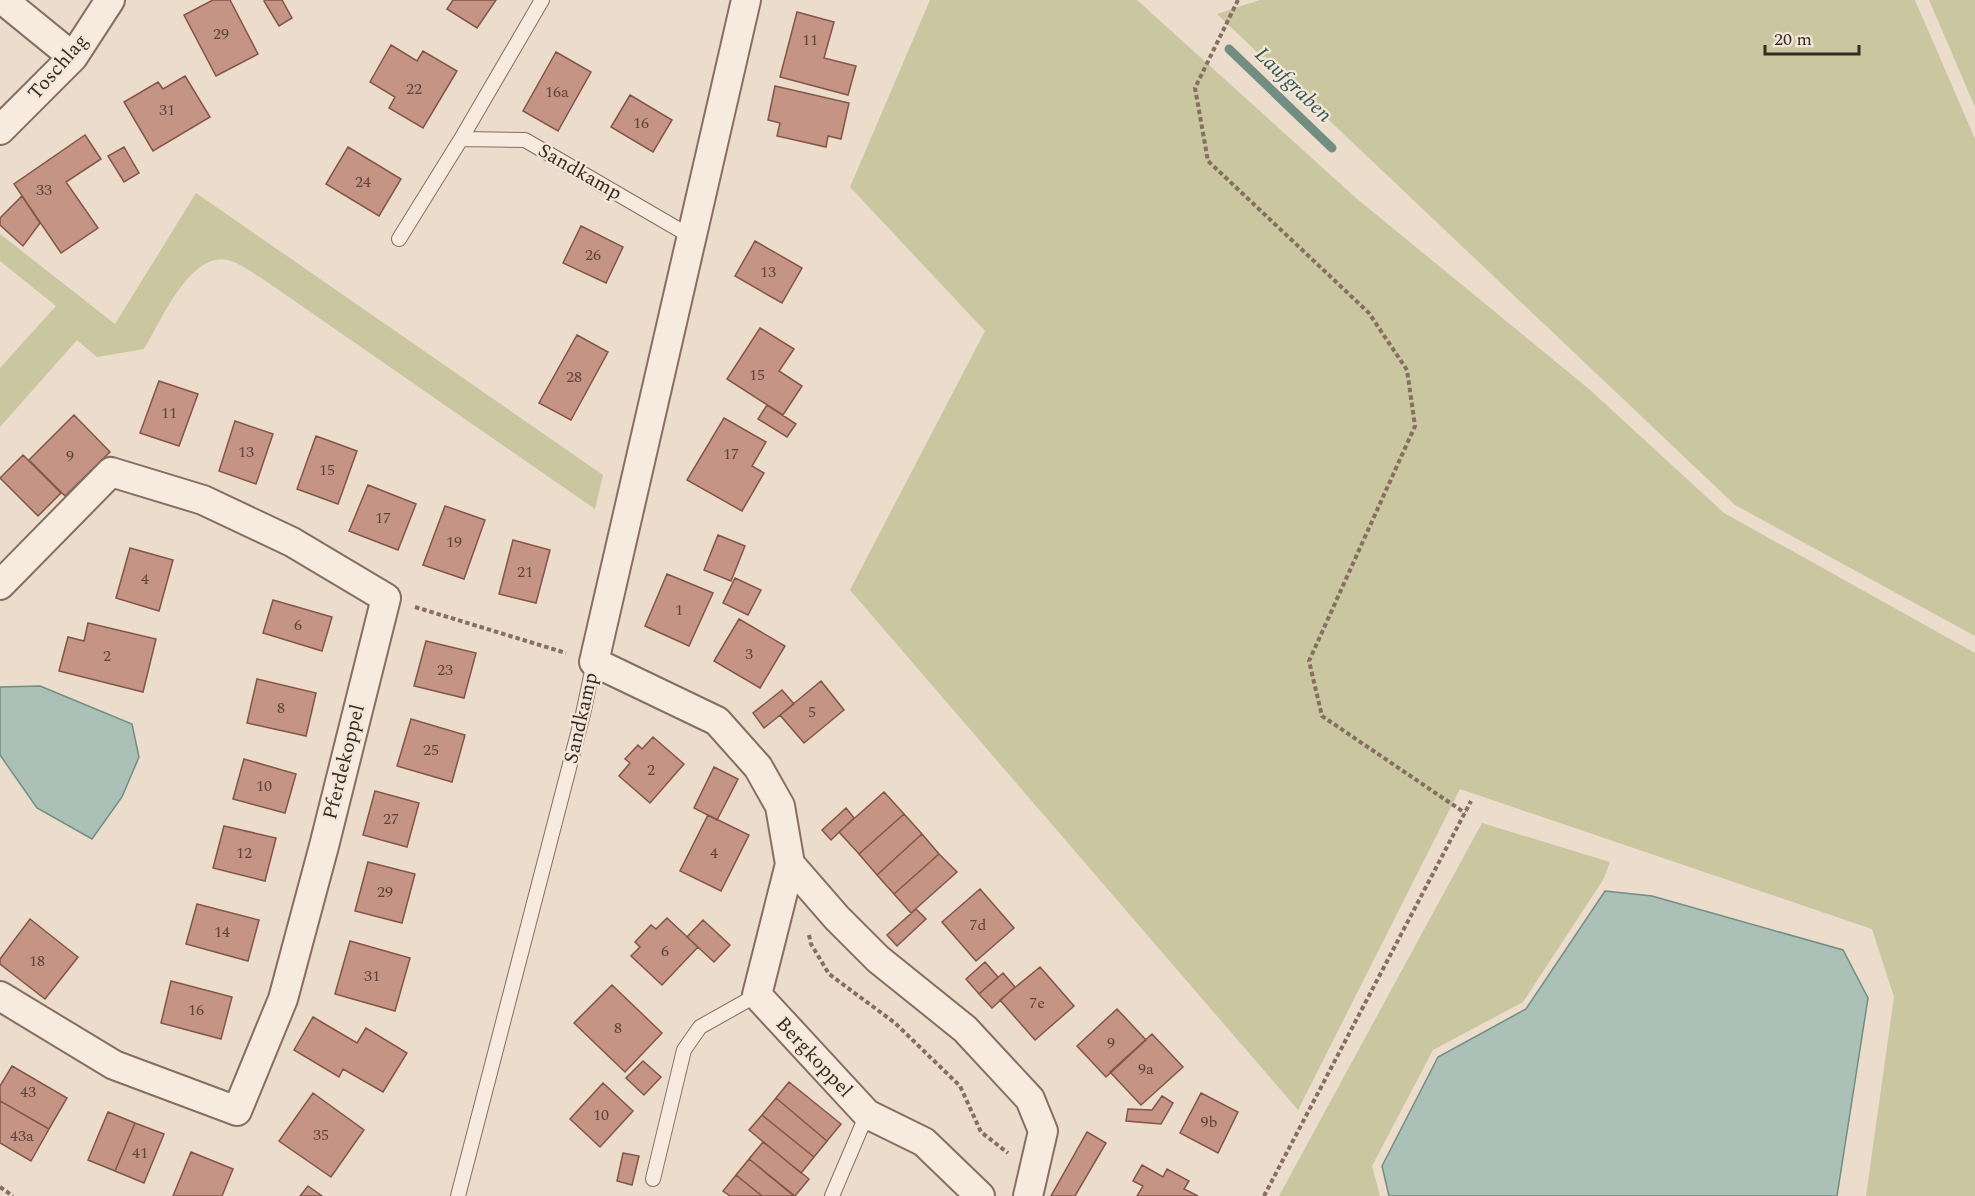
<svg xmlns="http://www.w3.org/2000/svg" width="1975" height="1196" font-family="Spectral,serif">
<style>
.green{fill:#c9c6a0}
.water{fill:#abc0b6;stroke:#728e82;stroke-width:1.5}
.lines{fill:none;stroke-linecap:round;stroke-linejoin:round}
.stream{stroke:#728e82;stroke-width:9}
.building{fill:#c59485;stroke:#835549;stroke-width:1.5}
.service-casing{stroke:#876e61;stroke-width:16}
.minor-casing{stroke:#876e61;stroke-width:32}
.path{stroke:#876e61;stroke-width:4;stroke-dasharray:4.5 3;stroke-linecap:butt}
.service{stroke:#f6ebde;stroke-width:14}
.minor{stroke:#f6ebde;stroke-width:28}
.labels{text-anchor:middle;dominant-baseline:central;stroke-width:4.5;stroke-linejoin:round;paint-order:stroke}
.number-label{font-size:16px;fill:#5c443c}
.street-label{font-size:20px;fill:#392923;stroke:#f3e7da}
.water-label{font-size:21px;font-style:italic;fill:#33574e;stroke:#f3e7da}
</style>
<rect width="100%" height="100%" fill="#ebdccb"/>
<path class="green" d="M 930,0 L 1137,0 L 1356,198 L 1589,389 L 1724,513 L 1975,653 L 1975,1196 L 1866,1196 L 1894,997 L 1872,929 L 1460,789 L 1298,1110 L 850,590 L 985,331 L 850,187 Z
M 1260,0 L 1915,0 L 1975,139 L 1975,636 L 1735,505 L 1217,14 Z
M 1929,0 L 1975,0 L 1975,107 Z
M 196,193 L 603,475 L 595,509 L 260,277 C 251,272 238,262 228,260 C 189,252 161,322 144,349 L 97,357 L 77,340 L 0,427 L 0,368 L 56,306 L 0,261 L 0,234 L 115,324 Z
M 1482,823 L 1610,862 L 1603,880 L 1523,1002 L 1433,1050 L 1372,1166 L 1380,1196 L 1279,1196 Z"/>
<path class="water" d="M 40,686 L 132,724 L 139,757 L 122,797 L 92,839 L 37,808 L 0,755 L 0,687 Z
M 1605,891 L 1652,896 L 1843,950 L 1868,998 L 1837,1196 L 1389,1196 L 1382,1166 L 1438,1057 L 1526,1009 Z"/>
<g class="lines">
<path class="stream" d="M 1229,49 L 1332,148"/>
</g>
<path class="building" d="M 213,0 L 230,0 L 258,54 L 216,76 L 184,15 Z
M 265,0 L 282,0 L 292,18 L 279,26 L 264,1 Z
M 453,0 L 496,0 L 477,28 L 447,9 Z
M 797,12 L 834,22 L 824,58 L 856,66 L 848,95 L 780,77 Z
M 391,45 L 417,61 L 423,51 L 457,71 L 423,128 L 389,108 L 395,97 L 370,82 Z
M 556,52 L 591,72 L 558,131 L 523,111 Z
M 185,76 L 210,117 L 153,151 L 124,102 L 158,82 L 163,89 Z
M 775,86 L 849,103 L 841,139 L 828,136 L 826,147 L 777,136 L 780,123 L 768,120 Z
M 630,95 L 672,120 L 653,152 L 611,127 Z
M 85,135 L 101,159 L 66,182 L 98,228 L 61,253 L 14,184 Z
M 124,147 L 139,173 L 124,182 L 108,156 Z
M 348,147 L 401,179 L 379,216 L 326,184 Z
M 22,196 L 40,223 L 23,246 L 0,225 L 0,218 Z
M 581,226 L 623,247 L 606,283 L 563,263 Z
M 755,241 L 802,268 L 782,303 L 735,276 Z
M 760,328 L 794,349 L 779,371 L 802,386 L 783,415 L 727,379 Z
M 577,335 L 608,352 L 571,420 L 539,403 Z
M 159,381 L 198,394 L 179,446 L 140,433 Z
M 767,405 L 796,424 L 787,437 L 758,419 Z
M 74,415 L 110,452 L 65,496 L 29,460 Z
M 724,418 L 766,442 L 752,466 L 764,473 L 742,511 L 687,480 Z
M 235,421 L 273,434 L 256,484 L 219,471 Z
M 316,436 L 357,451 L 338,504 L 297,489 Z
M 23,455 L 61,493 L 38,516 L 0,478 Z
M 368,485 L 416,504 L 398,550 L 349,531 Z
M 445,506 L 485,520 L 464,579 L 423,565 Z
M 718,535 L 745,546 L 731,581 L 704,570 Z
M 513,540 L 550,550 L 536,603 L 499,594 Z
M 130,548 L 173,560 L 159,611 L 116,598 Z
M 667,574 L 713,593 L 689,646 L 645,626 Z
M 735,578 L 761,590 L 748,615 L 723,603 Z
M 273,600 L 332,617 L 322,651 L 263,633 Z
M 739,619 L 785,646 L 760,688 L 714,661 Z
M 88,623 L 156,639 L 143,692 L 59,671 L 68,637 L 84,641 Z
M 426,641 L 476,653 L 464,698 L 414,686 Z
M 257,679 L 316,693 L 306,736 L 247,723 Z
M 821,681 L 844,710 L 804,743 L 780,715 Z
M 782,690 L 794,704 L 764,728 L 753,713 Z
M 411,719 L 465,735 L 452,782 L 397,766 Z
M 653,737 L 684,764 L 650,803 L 619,776 L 630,763 L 625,759 L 638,745 L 642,749 Z
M 244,759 L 296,774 L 285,813 L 233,799 Z
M 714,767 L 738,779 L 717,820 L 694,808 Z
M 375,791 L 419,803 L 407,847 L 363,835 Z
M 884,792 L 904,814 L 859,854 L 839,832 Z
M 846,808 L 854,818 L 831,840 L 822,830 Z
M 904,814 L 922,834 L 877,875 L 859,854 Z
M 708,815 L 749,835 L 721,891 L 680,871 Z
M 224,826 L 276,838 L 265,881 L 213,868 Z
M 922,834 L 939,854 L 894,894 L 877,875 Z
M 939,854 L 957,872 L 911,913 L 894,894 Z
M 368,862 L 415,874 L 402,923 L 355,911 Z
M 980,889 L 1014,928 L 976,961 L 942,922 Z
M 197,904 L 259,920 L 248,961 L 186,944 Z
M 916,909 L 926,919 L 897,946 L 887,935 Z
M 667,918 L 698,947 L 662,985 L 631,956 L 640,947 L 635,942 L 651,925 L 656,929 Z
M 30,919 L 78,957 L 45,999 L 0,964 L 0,959 Z
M 703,920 L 730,945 L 714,962 L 687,937 Z
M 350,941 L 410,958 L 395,1011 L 335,994 Z
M 985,962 L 998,977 L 979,994 L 966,979 Z
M 1040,967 L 1074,1006 L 1035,1040 L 1000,1000 Z
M 1003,973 L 1015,987 L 992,1008 L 979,994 Z
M 171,981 L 232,997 L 221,1039 L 161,1023 Z
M 612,985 L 662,1033 L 625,1072 L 574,1023 Z
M 1117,1009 L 1146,1040 L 1106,1077 L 1077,1046 Z
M 313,1017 L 357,1043 L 366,1028 L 407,1053 L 383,1092 L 343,1069 L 339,1077 L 294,1050 Z
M 1152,1034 L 1183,1067 L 1141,1105 L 1110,1072 Z
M 643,1061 L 661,1077 L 644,1095 L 626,1078 Z
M 12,1066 L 67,1098 L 49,1129 L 0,1101 L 0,1086 Z
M 789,1082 L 841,1124 L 827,1141 L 776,1098 Z
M 603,1083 L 633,1111 L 600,1147 L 570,1119 Z
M 313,1093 L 364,1130 L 331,1177 L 279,1141 Z
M 1201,1093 L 1238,1112 L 1218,1153 L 1180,1133 Z
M 1162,1096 L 1173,1103 L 1161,1124 L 1126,1121 L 1128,1109 L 1152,1110 Z
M 776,1098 L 827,1141 L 814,1157 L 762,1115 Z
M 0,1101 L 49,1129 L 31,1161 L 0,1143 Z
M 108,1112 L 135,1123 L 115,1171 L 88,1160 Z
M 762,1115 L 814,1157 L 801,1173 L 749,1130 Z
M 135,1123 L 164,1134 L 144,1183 L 115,1171 Z
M 1087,1132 L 1106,1143 L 1075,1196 L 1051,1196 Z
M 763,1142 L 809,1179 L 795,1196 L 749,1159 Z
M 191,1152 L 233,1169 L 222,1196 L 173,1196 Z
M 623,1153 L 639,1156 L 632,1185 L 617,1181 Z
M 749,1159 L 794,1196 L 762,1196 L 736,1175 Z
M 1142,1165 L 1163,1177 L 1167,1169 L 1189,1181 L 1184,1189 L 1198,1196 L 1137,1196 L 1143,1186 L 1133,1181 Z
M 736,1175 L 762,1196 L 730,1196 L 723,1191 Z
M 308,1186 L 322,1196 L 300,1196 Z"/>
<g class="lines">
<defs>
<path id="service" d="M 461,139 L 542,0
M 399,239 L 461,139 L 525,140 L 690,236
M 653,1179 L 684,1050 L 700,1027 L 757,995
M 458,1196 L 583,714 L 594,662
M 832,1196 L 867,1114"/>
<path id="minor" d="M 3,0 L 73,57
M 746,0 L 594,662 L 717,721 L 758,767 L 780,806 L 790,864 L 837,918 L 878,959 L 965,1029 L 1030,1099 L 1043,1131 L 1028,1196
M 0,130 L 73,57 L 110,0
M 0,585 L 111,472 L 203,500 L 292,542 L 386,598 L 324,846 L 283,999 L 237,1111 L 114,1065 L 0,996
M 790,864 L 757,995 L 867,1114 L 924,1142 L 980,1196"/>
</defs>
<use href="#service" class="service-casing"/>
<use href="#minor" class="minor-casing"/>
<path class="path" d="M 1238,0 L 1195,88 L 1208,161 L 1369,313 L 1407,370 L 1415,426 L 1309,661 L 1322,716 L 1465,813
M 415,607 L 566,653
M 809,935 L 811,944 L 829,974 L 895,1023 L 960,1086 L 981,1132 L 1008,1153
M 0,1187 L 13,1196
M 1264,1196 L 1471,801"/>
<use href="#service" class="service"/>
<use href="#minor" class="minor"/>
</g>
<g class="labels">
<g class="number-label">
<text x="221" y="34">29</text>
<text x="810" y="40">11</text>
<text x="414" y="89">22</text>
<text x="557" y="92">16a</text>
<text x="167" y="110">31</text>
<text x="641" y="123">16</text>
<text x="363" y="182">24</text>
<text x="44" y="190">33</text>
<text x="593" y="255">26</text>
<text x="768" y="272">13</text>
<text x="757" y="375">15</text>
<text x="574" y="377">28</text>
<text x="169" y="413">11</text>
<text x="246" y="452">13</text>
<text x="731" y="454">17</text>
<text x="70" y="456">9</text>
<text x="327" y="470">15</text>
<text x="383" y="518">17</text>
<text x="454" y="542">19</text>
<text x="525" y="572">21</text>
<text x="145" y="579">4</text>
<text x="679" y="610">1</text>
<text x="298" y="625">6</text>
<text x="749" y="654">3</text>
<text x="107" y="656">2</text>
<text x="445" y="670">23</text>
<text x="281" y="708">8</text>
<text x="812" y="712">5</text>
<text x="431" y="750">25</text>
<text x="651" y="770">2</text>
<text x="264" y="786">10</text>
<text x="391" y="819">27</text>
<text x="244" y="853">12</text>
<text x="714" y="853">4</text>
<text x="385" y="892">29</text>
<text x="978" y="925">7d</text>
<text x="222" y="932">14</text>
<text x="665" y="951">6</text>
<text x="37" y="961">18</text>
<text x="372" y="976">31</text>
<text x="1037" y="1003">7e</text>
<text x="196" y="1010">16</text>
<text x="618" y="1028">8</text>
<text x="1111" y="1043">9</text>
<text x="1146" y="1069">9a</text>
<text x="28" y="1092">43</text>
<text x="601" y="1115">10</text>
<text x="1209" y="1122">9b</text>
<text x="321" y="1135">35</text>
<text x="22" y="1136">43a</text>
<text x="140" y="1153">41</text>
</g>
<g class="street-label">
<text transform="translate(58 67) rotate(-49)">Toschlag</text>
<text transform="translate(580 172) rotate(30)">Sandkamp</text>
<text transform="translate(581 718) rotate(-77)">Sandkamp</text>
<text transform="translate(344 762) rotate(-76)">Pferdekoppel</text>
<text transform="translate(814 1057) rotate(47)">Bergkoppel</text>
</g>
<g class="water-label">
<text transform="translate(1293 85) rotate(44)">Laufgraben</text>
</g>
</g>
<path d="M1765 45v9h94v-9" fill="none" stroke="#392923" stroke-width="3"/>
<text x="1774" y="45" font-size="18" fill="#392923" stroke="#f3e7da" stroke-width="4.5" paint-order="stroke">20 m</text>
</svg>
